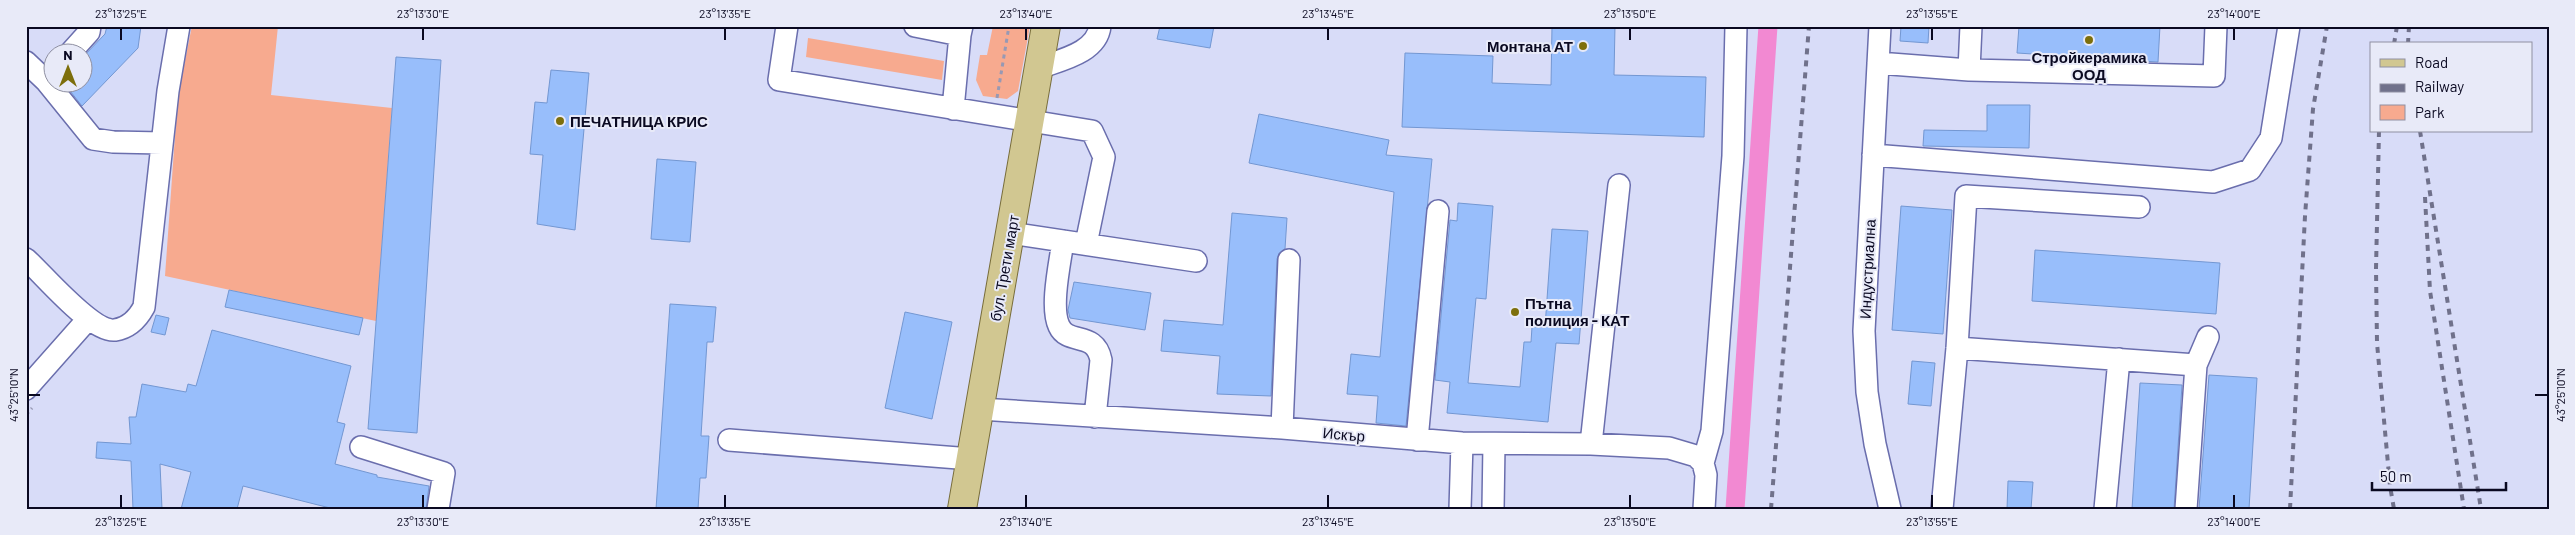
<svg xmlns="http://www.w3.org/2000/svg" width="2575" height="535" font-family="Barlow,sans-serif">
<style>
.green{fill:#f7aa8f}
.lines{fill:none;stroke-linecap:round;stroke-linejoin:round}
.canal{stroke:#f289d2;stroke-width:19}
.building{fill:#98befb;stroke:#7397d2}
.minor-casing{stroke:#6a6ead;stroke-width:24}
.major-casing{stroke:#776c3a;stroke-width:30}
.path{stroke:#9799b4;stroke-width:3;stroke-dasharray:4 4;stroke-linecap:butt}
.minor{stroke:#fff;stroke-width:21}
.major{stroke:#d1c791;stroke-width:28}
.rail{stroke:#70718b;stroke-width:4;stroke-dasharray:6 6;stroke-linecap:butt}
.ticks{fill:none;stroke:#0a0921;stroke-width:2}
.poi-dot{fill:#7d6f0c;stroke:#e8eaf8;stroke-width:2}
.labels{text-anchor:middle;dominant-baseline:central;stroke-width:4;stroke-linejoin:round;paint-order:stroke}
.poi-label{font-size:15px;font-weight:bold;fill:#0a0921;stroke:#e8eaf8;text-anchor:start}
.street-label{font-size:15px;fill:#0a0921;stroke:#e8eaf8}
.neatline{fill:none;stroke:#0a0921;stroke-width:2}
.ticks-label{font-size:12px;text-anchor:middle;fill:#0a0921}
</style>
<rect width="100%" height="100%" fill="#d8dcf8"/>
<path class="green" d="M 192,26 L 278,26 L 271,95 L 392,108 L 376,321 L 165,276 L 178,94 Z
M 993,26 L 1030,26 L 1018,91 L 1007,99 L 983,96 L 976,80 L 980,55 L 987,55 Z
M 808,38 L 944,61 L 942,80 L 806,57 Z"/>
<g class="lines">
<path class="canal" d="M 1735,509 L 1768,26"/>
</g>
<path class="building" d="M 107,26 L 141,26 L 138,48 L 82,106 L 63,82 L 82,82 L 82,58 L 105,34 Z
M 1160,26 L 1214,26 L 1210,48 L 1157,39 Z
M 1552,26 L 1615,26 L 1614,75 L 1706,77 L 1704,137 L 1402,127 L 1405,53 L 1493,56 L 1492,83 L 1551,85 Z
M 1901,26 L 1929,26 L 1928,43 L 1900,41 Z
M 2019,26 L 2160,26 L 2158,62 L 2017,53 Z
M 396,57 L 441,60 L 417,433 L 368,429 Z
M 551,70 L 589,73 L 575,230 L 537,224 L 543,155 L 530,154 L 535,102 L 547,103 Z
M 1987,105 L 2030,105 L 2029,148 L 1923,146 L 1924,130 L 1987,131 Z
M 1259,114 L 1389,140 L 1386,155 L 1432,159 L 1406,426 L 1376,423 L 1378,396 L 1347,394 L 1351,354 L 1380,357 L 1394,192 L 1249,163 Z
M 657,159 L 696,162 L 690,242 L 651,239 Z
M 1458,203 L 1493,206 L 1486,299 L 1476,298 L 1468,383 L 1520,387 L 1524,342 L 1531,342 L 1532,327 L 1545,327 L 1552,229 L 1588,231 L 1579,344 L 1556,343 L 1548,422 L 1447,413 L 1450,382 L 1435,380 L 1450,220 L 1457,221 Z
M 1901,206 L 1952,210 L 1943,334 L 1892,330 Z
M 1232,213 L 1287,218 L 1285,249 L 1279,253 L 1277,259 L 1271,396 L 1217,394 L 1220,356 L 1161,351 L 1164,320 L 1223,325 Z
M 2035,250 L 2220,263 L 2216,314 L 2032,301 Z
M 1074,282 L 1151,293 L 1145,330 L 1070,318 L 1068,310 Z
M 229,290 L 363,318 L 359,335 L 225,307 Z
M 670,304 L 716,307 L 713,342 L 707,342 L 701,436 L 709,436 L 706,478 L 700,478 L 698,509 L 656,509 Z
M 905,312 L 952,322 L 932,419 L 885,408 Z
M 156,315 L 169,318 L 165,335 L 151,332 Z
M 212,330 L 351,366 L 337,422 L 345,424 L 335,464 L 377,475 L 377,477 L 429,486 L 426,509 L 334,509 L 243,486 L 237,509 L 181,509 L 191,472 L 160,464 L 162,509 L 133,509 L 131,461 L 96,458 L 97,442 L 131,444 L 129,417 L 136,417 L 142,384 L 186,392 L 188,384 L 196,386 Z
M 1912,361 L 1935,363 L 1931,406 L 1908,404 Z
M 2209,375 L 2257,378 L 2249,509 L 2199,509 Z
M 2140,383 L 2182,385 L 2174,509 L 2132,509 Z
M 2008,481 L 2033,482 L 2031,509 L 2007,509 Z"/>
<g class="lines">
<defs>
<path id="minor" d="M 787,26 L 779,80 L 1092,131 L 1104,157 L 1086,244
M 915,26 L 960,35 L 962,26
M 1880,26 L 1864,331 L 1867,392 L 1875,444 L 1890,509
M 71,52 L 89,32 L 90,26
M 26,62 L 46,81 L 93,139 L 113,142 L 162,143
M 1878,63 L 1969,70 L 2214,76 L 2216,26
M 1039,68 C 1060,60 1097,53 1100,26
M 1969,70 L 1971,26
M 953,109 L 960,35
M 1873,155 L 2213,182 L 2250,170 L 2271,138 L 2289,26
M 1010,233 L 1196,261
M 1063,241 C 1060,263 1050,307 1059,326 C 1068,346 1095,330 1101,360 L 1095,417
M 26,259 C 44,275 92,333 115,330 C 129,328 138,318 144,307 L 168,91 L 179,26
M 1957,348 L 2196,365 L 2186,509
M 2196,365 L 2208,337
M 26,389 L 88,319
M 980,409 L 1282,428 L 1462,443 L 1591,444 L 1669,448 L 1696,456 L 1703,463
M 1282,428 L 1289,260
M 729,440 L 971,459
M 1417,440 L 1438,211
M 1591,444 L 1619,185
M 361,447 L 444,473 L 438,509
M 1460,509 L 1462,443
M 1493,509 L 1494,444
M 1704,509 L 1706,475 L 1703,463 L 1712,431 L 1733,156 L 1736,26
M 1942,509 L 1957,348 L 1966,196 L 2139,207
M 2105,509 L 2119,359"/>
<path id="major" d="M 962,509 L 1046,26"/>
</defs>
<use href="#minor" class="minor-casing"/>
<use href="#major" class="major-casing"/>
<path class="path" d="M 997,98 L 1009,26
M 26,415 L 32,408"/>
<use href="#minor" class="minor"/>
<use href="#major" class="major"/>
<path class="rail" d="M 2394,44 L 2397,26
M 2408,44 L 2409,26
M 2379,131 L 2376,269 L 2377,343 L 2390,486 L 2394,509
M 2420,131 L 2481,509
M 2425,197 L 2430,291 L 2464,509
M 1771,509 L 1809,26
M 2290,509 L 2305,216 L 2313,109 L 2327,26"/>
</g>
<path class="ticks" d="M 121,28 L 121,40M 423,28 L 423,40M 725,28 L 725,40M 1026,28 L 1026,40M 1328,28 L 1328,40M 1630,28 L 1630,40M 1932,28 L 1932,40M 2234,28 L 2234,40M 28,395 L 40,395M 2535,395 L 2548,395M 121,495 L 121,508M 423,495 L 423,508M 725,495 L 725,508M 1026,495 L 1026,508M 1328,495 L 1328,508M 1630,495 L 1630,508M 1932,495 L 1932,508M 2234,495 L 2234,508"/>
<g class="poi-dot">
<circle cx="2089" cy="40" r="5"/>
<circle cx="1583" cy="46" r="5"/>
<circle cx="560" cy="121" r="5"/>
<circle cx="1515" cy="312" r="5"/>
</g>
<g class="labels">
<g class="poi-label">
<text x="1573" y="46" text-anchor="end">Монтана АТ</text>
<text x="2089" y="57" text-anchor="middle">Стройкерамика<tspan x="2089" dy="17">ООД</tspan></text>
<text x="570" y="121">ПЕЧАТНИЦА КРИС</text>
<text x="1525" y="303">Пътна<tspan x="1525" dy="17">полиция - КАТ</tspan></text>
</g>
<g class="street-label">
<text transform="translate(1004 268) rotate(-80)">бул. Трети март</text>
<text transform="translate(1867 269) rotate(-87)">Индустриална</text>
<text transform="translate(1344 434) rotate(5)">Искър</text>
</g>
</g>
<rect width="2575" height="535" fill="none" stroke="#e8eaf8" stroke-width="55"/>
<rect x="2370" y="42" width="162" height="90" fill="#e8eaf8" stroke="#8f90a2"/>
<rect x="2380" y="59" width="25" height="8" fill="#d1c791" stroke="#8f90a2"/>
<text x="2415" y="68" font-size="15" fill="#0a0921">Road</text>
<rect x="2380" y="84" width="25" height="8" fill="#70718b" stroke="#8f90a2"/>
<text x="2415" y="92" font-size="15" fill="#0a0921">Railway</text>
<rect x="2380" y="105" width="25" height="15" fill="#f7aa8f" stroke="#8f90a2"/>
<text x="2415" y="118" font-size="15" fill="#0a0921">Park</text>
<g transform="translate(68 68)"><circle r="24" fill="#e8eaf8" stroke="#8f90a2"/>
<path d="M0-4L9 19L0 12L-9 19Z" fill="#7d6f0c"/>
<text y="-8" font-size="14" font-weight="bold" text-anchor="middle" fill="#0a0921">N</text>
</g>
<path d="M2372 482v8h134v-8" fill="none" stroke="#0a0921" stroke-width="2.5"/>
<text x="2380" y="482" font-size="15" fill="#0a0921" stroke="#e8eaf8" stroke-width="4" paint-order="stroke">50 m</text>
<rect x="28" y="28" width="2520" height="480" class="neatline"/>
<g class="ticks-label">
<text x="121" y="18">23°13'25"E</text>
<text x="423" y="18">23°13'30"E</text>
<text x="725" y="18">23°13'35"E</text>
<text x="1026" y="18">23°13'40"E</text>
<text x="1328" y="18">23°13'45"E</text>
<text x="1630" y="18">23°13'50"E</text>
<text x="1932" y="18">23°13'55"E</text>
<text x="2234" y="18">23°14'00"E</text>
<text transform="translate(14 395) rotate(-90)" y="4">43°25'10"N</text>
<text transform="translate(2561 395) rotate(-90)" y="4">43°25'10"N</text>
<text x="121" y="526">23°13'25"E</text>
<text x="423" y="526">23°13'30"E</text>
<text x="725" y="526">23°13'35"E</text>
<text x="1026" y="526">23°13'40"E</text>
<text x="1328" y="526">23°13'45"E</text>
<text x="1630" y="526">23°13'50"E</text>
<text x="1932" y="526">23°13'55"E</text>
<text x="2234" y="526">23°14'00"E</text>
</g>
</svg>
